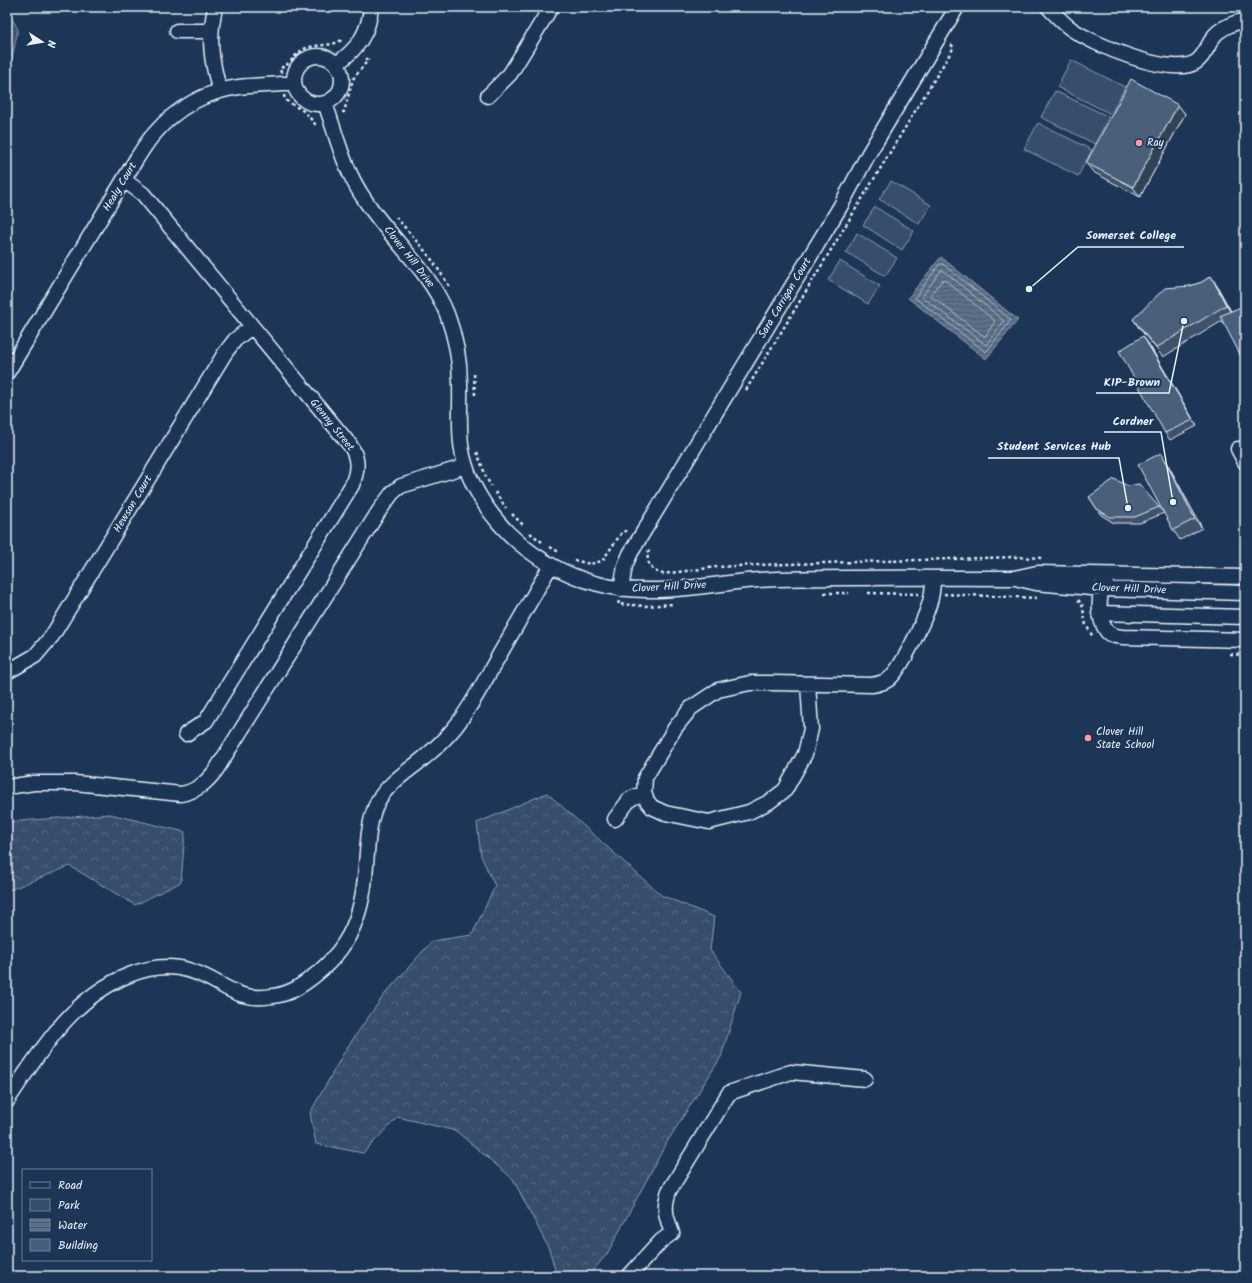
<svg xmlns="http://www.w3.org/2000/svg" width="1252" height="1283" font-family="Kalam,sans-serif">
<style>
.forest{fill:url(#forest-crowns);stroke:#909fb2}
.park{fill:#374d6c;stroke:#909fb2}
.water{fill:url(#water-rules);stroke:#95a4b5}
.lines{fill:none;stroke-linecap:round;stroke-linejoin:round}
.shore{stroke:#b0bdcc;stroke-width:1}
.minor-casing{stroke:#e8f1f8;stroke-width:17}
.path{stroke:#e8f1f8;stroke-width:2.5;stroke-dasharray:3 3;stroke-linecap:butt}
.minor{stroke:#1d3557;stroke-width:14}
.wall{fill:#3f5169;stroke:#e8f1f8}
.shaded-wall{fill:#334255;stroke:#e8f1f8}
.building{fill:#495e7a;stroke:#e8f1f8}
.poi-dot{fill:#ff9aa2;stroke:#1d3557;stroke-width:1.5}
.labels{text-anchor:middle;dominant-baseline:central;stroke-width:4;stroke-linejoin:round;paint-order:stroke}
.poi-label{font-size:11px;fill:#e8f1f8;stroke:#1d3557;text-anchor:start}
.street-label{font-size:11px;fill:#e8f1f8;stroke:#1d3557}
.leader{fill:none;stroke:#e8f1f8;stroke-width:1.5}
.callout-dot{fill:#e8f1f8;stroke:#1d3557;stroke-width:1.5}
.callout-label{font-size:12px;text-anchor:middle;font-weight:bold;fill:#e8f1f8;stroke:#1d3557;stroke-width:4;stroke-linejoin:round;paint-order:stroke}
</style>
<defs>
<pattern id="forest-crowns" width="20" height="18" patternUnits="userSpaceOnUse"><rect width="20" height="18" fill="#374d6c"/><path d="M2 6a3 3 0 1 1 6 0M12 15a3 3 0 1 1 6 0" fill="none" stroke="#546782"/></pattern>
<pattern id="water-rules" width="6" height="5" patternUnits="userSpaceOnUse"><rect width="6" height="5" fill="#5d7089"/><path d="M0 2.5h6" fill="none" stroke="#505a66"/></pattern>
</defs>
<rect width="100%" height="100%" fill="#1d3557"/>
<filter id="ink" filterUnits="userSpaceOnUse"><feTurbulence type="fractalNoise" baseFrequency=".025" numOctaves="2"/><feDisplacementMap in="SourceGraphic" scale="8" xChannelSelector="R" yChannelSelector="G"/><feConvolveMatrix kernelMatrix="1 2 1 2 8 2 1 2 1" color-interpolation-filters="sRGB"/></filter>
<g filter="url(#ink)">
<path class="forest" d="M 7,11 L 18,29 L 10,68 L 7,69 Z
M 547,793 L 661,895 L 714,917 L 710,950 L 741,992 L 721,1057 L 667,1142 L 607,1254 L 588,1276 L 557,1276 L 549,1249 L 513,1179 L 456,1131 L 398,1117 L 363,1153 L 316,1144 L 310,1113 L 346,1049 L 384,995 L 432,941 L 472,935 L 495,886 L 481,856 L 477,823 Z
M 110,814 L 185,832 L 181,882 L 135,905 L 70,866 L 7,891 L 7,822 Z"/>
<path class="park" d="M 1071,60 L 1125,87 L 1111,114 L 1057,87 Z
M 1055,91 L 1109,117 L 1095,144 L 1041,117 Z
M 1038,123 L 1092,150 L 1078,176 L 1024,149 Z
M 891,181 L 931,205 L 919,224 L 879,199 Z
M 875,207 L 914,231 L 902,250 L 863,225 Z
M 857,233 L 897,258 L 885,276 L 846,252 Z
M 840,261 L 880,286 L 868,304 L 828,280 Z"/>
<path class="water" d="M 941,257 L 1018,320 L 986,359 L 908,298 Z"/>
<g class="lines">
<path class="shore" d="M 940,264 L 943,264 L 1011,320 L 986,352 L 915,298 Z
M 941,271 L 944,271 L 1004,321 L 986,345 L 922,297 Z
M 944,279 L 995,321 L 985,337 L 931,296 L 931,294 Z"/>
<defs>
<path id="minor" d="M 1048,7 C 1055,14 1062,22 1070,28 C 1092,44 1171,78 1196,62 C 1206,55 1208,43 1215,35 C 1221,28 1237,21 1245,21
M 215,8 C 208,40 211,61 220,91
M 177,31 L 210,31
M294 80a24 24 0 1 1 48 0a24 24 0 1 1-48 0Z
M 336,64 C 357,50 369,33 371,7
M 488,96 L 510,74 L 551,7
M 325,103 C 337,137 344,170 365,200 C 391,240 429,269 447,314 C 455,336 460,360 460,383 C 461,423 455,449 474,486 C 508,552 579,592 652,590 C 694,590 735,580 777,579 C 856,577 935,578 1014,578 L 1037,573 L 1245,577
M 124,180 L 143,194 L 350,445 C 359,459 358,470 352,485 L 206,721 L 186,734
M 7,373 L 137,158 C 143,149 148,140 155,133 C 176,108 207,91 239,87 C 257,85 276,85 294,83
M 1238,449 L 1245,462
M 1019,579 L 1036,583 L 1102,589 L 1245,593
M 1106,580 C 1098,593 1097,617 1106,630 C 1109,636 1117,636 1123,637 L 1245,640
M 621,589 L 625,566 L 630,554 L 840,207 L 869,153 L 957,7
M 1099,613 L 1245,617
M 7,672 L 35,656 L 52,636 L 225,353 L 235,340 L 251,327
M 808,684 L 811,729 L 805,754 L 785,790 L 769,802 L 749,812 L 709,822 L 665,813 L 652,807 L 647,801 L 644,793 L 645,778 L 675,728 L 691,708 L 718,690 L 750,683 L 774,683 L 872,685 C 878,684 884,683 889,679 C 902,668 924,621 929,605 C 932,596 933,587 933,578
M 7,787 L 34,783 L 75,783 L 181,794 C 197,791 206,783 216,770 L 379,511 L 393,492 L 401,486 L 466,466
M 615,819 L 630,799 L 644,793
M 7,1101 C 40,1052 71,998 129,975 C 147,968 168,964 188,970 C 222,979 233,1003 273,996 C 281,995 290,992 297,988 C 346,957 363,921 366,865 C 368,843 368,821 378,801 C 388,783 410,770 425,757 C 436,748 447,737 456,726 C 472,705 484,682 497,659 C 515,628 533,596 551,565
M 629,1276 L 661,1241 L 672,1233 C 666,1216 663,1209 669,1191 L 729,1093 L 791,1072 L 865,1079"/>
</defs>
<use href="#minor" class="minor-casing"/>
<path class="path" d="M 281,73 L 280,68 C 290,66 295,53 304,49 C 317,43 331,48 343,39
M 284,95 L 285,100 L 305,112 L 315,124 L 318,123
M 342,112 L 344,112 L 353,79 L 368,60 L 364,56
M 396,217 L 430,257 L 450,287
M 474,374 L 475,395
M 746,390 L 954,47 L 950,44
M 477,452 L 486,477 L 491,486
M 495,492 L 506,508
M 512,514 L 524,526
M 530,533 L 542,542
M 550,547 L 559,552
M 649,550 C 645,562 650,571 663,574 L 716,567 L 757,565 L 1015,557 L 1044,558
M 574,560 L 590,564 L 602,561 L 623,531 L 629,532
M 824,593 L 849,593
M 868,593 L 919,594
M 944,594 L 1039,598
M 1078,600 L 1082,604 L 1086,625 L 1093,637
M 619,601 L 618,604 L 645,606 L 674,604
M 1230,654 L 1245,655"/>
<use href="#minor" class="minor"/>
</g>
<path class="wall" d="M 1178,105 L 1185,114 L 1140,197 L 1093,172 L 1086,163 Z
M 1211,276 L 1217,286 L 1231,311 L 1222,321 L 1163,357 L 1139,328 L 1133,319 L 1190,286 L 1202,282 Z
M 1148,343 L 1197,426 L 1170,440 L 1165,433 Z
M 1167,463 L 1202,528 L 1180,540 L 1173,530 Z
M 1089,497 L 1159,507 L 1164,513 L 1140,523 L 1114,523 L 1101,515 Z"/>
<path class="shaded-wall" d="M 1178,105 L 1185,114 L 1140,197 L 1133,187 Z
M 1211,276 L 1217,286 L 1232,314 L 1226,305 Z
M 1143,336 L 1148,343 L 1197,426 L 1193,420 Z
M 1161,453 L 1167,463 L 1202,528 L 1195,519 Z"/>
<path class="building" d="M 1131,79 L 1178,105 L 1133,187 L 1086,163 Z
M 1211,276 L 1226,305 L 1156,348 L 1133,319 L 1165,288 L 1190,286 L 1202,282 Z
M 1245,305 L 1245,364 L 1220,316 Z
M 1143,336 L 1193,420 L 1165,433 L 1119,351 Z
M 1161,453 L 1195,519 L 1173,530 L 1138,465 Z
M 1114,479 L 1128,486 L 1139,484 L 1159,507 L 1135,517 L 1110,517 L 1097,509 L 1089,497 Z"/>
</g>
<g class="poi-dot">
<circle cx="1139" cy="143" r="4"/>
<circle cx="1088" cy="738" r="4"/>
</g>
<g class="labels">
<g class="poi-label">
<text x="1147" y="143">Ray</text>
<text x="1096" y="732">Clover Hill<tspan x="1096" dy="13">State School</tspan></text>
</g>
<g class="street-label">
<text transform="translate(120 187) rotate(-59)">Healy Court</text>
<text transform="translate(409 257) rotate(52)">Clover Hill Drive</text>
<text transform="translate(785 298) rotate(-59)">Sara Carrigan Court</text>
<text transform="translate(332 425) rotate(51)">Glenny Street</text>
<text transform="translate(133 504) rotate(-59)">Hewson Court</text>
<text transform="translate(669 587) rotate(-3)">Clover Hill Drive</text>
<text transform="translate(1129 589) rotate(2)">Clover Hill Drive</text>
</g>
</g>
<path class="leader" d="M1029 289L1078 247H1184M1184 321L1169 393H1096M1173 502L1161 432H1104M1128 508L1119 458H988"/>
<g class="callout-dot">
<circle cx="1029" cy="289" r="4"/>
<circle cx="1184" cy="321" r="4"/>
<circle cx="1173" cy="502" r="4"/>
<circle cx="1128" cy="508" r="4"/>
</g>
<g class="callout-label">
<text x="1131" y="239">Somerset College</text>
<text x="1132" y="386">KIP-Brown</text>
<text x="1133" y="425">Cordner</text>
<text x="1054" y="450">Student Services Hub</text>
</g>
<rect width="1252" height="1283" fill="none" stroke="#1d3557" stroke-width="24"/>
<rect x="12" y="12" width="1228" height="1259" fill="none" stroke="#e8f1f8" stroke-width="1.5" filter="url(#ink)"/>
<rect x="22" y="1169" width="130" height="92" fill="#1d3557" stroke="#6e8097"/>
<rect x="30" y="1182" width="20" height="6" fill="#1d3557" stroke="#6e8097"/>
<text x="58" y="1189" font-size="12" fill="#e8f1f8">Road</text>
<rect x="30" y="1199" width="20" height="12" fill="#374d6c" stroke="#6e8097"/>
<text x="58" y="1209" font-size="12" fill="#e8f1f8">Park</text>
<rect x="30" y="1219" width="20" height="12" fill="url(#water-rules)" stroke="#6e8097"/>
<text x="58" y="1229" font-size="12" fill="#e8f1f8">Water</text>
<rect x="30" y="1239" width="20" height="12" fill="#495e7a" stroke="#6e8097"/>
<text x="58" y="1249" font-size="12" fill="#e8f1f8">Building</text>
<g transform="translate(42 42) rotate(102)" stroke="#1d3557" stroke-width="3" paint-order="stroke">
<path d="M0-3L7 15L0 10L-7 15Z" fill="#e8f1f8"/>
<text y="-6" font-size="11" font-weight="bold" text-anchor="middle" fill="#e8f1f8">N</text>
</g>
</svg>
